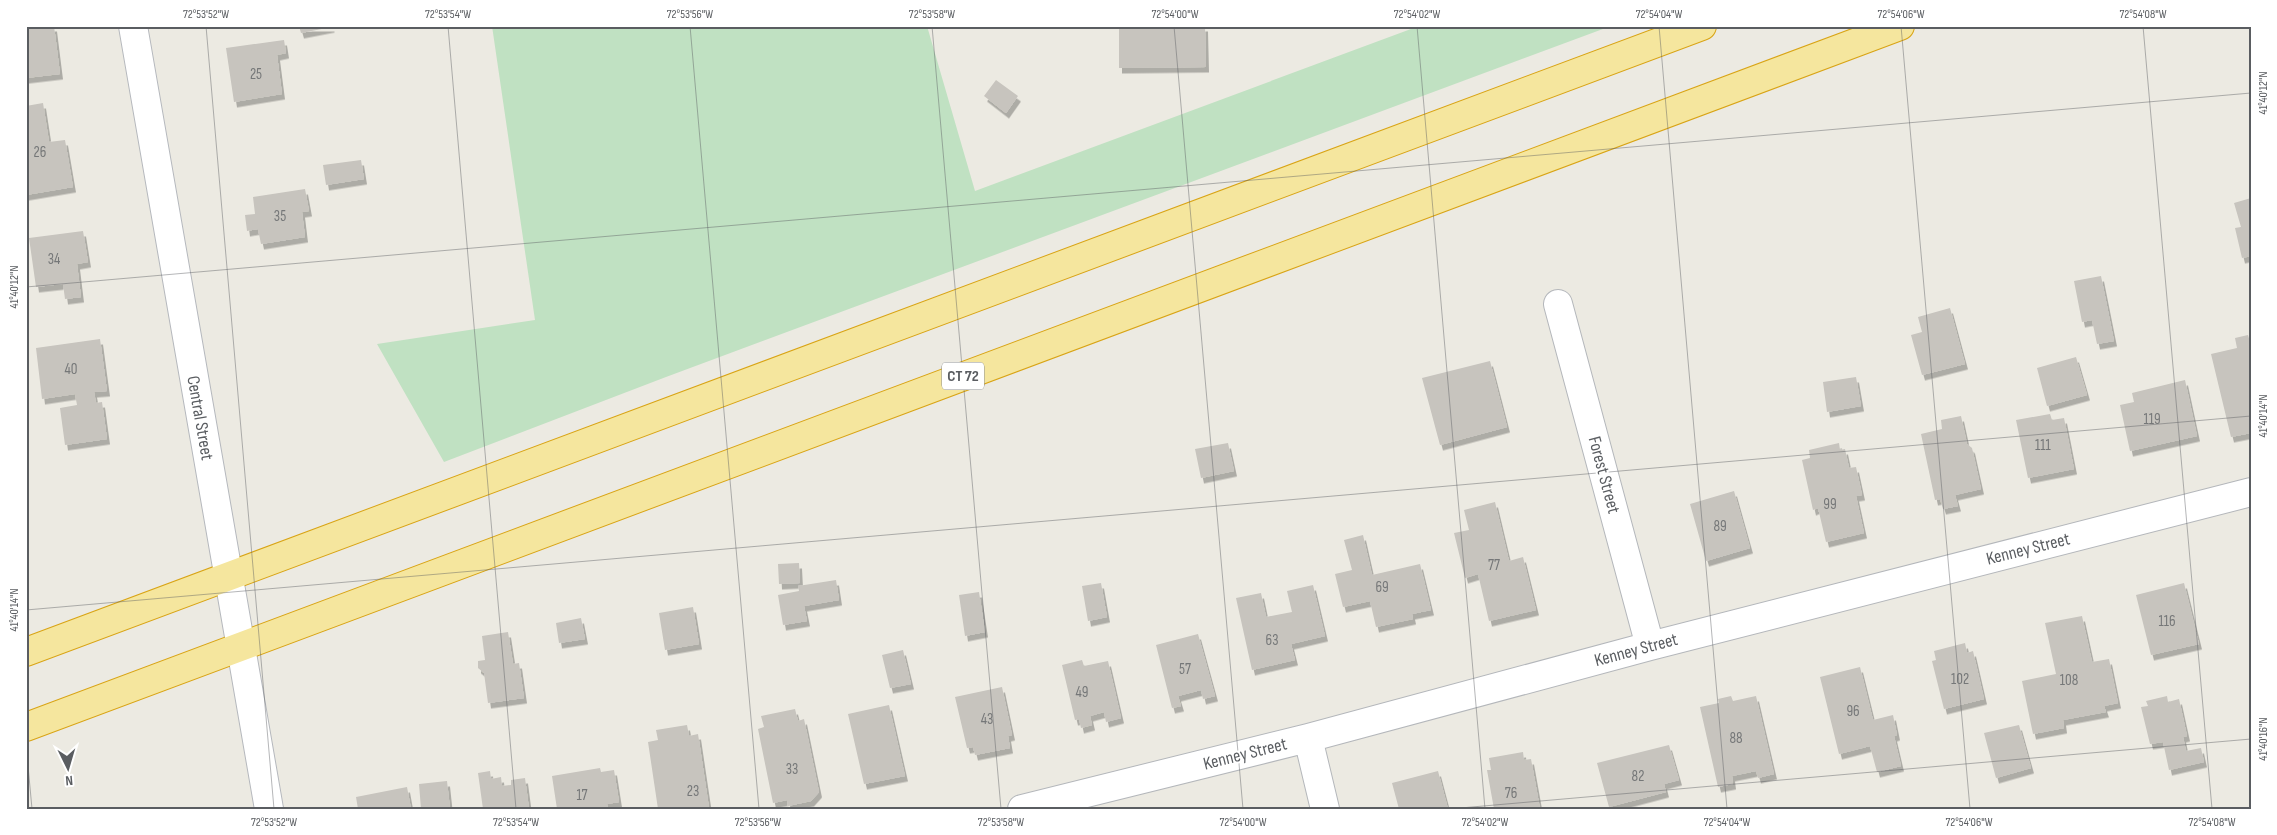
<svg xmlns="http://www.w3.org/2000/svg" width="2277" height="835" font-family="'Sofia Sans Condensed',sans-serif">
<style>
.green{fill:#c0e1c2}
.building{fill:#c7c4be;filter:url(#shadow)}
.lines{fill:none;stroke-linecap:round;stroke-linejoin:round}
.minor-casing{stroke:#b4b7bb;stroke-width:30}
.secondary-casing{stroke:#b5b8bd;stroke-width:30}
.trunk-casing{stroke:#d9a415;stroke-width:30}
.minor{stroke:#fff;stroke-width:28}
.secondary{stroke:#fff;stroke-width:28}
.trunk{stroke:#f5e69e;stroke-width:28}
.ticks{fill:none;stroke:#5a5d61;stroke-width:1;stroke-opacity:0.45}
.labels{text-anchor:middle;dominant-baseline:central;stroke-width:4;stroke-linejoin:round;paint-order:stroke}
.number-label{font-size:15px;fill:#757778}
.shield{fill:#fff;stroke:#8c8e90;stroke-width:1}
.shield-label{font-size:16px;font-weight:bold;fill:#5a5d61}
.street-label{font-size:18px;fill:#5a5d61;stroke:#fff}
.neatline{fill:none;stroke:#5a5d61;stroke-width:2}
.ticks-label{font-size:12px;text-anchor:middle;fill:#5a5d61}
</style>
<defs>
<filter id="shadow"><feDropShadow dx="3" dy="5.5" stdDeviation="0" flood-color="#0004"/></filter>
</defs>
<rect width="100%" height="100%" fill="#eceae2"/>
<path class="green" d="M 492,26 L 927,26 L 975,191 L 1419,26 L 1611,26 L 666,377 L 444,462 L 377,344 L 535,320 Z"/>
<path class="building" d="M 54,26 L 60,74 L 26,78 L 26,27 Z
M 299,26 L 331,26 L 332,27 L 301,33 Z
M 1119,26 L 1205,26 L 1206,67 L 1119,68 Z
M 284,40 L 286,53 L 277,55 L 282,94 L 234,102 L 226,48 Z
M 996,80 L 1018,96 L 1006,113 L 984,96 Z
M 43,103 L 49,142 L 65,140 L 73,187 L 26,195 L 26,106 Z
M 361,160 L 364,179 L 326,185 L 323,165 Z
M 305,189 L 309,211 L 302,212 L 305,237 L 261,244 L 258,229 L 247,231 L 245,215 L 255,214 L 253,197 Z
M 2251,198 L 2251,256 L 2242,258 L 2235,228 L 2241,227 L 2234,203 Z
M 83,231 L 88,262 L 77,264 L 81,297 L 65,299 L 63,284 L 36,287 L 29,238 Z
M 2101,276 L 2114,341 L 2097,344 L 2092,320 L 2082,322 L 2074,281 Z
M 1950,308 L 1965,364 L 1922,375 L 1911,335 L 1922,332 L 1918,317 Z
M 2248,335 L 2251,345 L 2251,433 L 2231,437 L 2211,354 L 2237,348 L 2235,338 Z
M 100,339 L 107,391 L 94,392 L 96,403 L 102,402 L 107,439 L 65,445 L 60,408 L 77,405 L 75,394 L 42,399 L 36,348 Z
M 2076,357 L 2087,395 L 2047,406 L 2037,368 Z
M 1490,361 L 1507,427 L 1440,445 L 1422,378 Z
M 1856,377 L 1861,406 L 1827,412 L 1823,382 Z
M 2185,380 L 2197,436 L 2130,451 L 2120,405 L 2134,402 L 2132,393 Z
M 2050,414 L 2052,420 L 2064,418 L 2074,469 L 2028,478 L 2016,420 Z
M 1961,416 L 1967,444 L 1972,448 L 1981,489 L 1955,495 L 1958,506 L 1943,509 L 1940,499 L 1935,500 L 1921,434 L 1942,429 L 1941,420 Z
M 1228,443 L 1234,471 L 1201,478 L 1195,449 Z
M 1839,443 L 1840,450 L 1845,449 L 1849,468 L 1856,467 L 1862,495 L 1856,496 L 1864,533 L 1826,542 L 1818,508 L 1813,510 L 1802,460 L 1810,458 L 1809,450 Z
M 1734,491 L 1750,548 L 1706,561 L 1690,504 Z
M 1495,502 L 1509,561 L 1523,557 L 1536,610 L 1489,621 L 1478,574 L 1465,578 L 1454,533 L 1469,530 L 1464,510 Z
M 1363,535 L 1372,575 L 1420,564 L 1431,610 L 1412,614 L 1413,619 L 1376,627 L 1370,601 L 1343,607 L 1335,574 L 1352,570 L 1344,540 Z
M 799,563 L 800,583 L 779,584 L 778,564 Z
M 836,580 L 839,600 L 804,606 L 807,621 L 783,625 L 778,595 L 799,591 L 798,586 Z
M 1101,583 L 1107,617 L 1088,621 L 1082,586 Z
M 2184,583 L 2199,644 L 2151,655 L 2136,595 Z
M 1313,585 L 1325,636 L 1291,644 L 1295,660 L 1252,670 L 1236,598 L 1261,593 L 1266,617 L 1292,612 L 1287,591 Z
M 979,592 L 985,632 L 965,636 L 959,595 Z
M 693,607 L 699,644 L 665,650 L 659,613 Z
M 2082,616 L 2092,662 L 2109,659 L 2118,703 L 2104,706 L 2106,712 L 2063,720 L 2064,728 L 2033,734 L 2022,681 L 2056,674 L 2045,623 Z
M 581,618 L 585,639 L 559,643 L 556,623 Z
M 508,632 L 513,664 L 519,663 L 524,698 L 488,703 L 484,673 L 478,668 L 478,661 L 485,660 L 482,636 Z
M 1198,634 L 1215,696 L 1203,699 L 1201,690 L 1178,696 L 1181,706 L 1172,708 L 1156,645 Z
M 1965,643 L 1967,653 L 1973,651 L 1984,699 L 1944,709 L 1932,661 L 1936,660 L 1934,651 Z
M 903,650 L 911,684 L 890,688 L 882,655 Z
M 1082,660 L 1084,666 L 1108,661 L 1121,718 L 1106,722 L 1104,712 L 1090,716 L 1092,725 L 1081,728 L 1079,719 L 1075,720 L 1062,665 Z
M 1860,667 L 1873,720 L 1893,715 L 1897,735 L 1894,736 L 1901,766 L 1877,772 L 1870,746 L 1839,754 L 1820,677 Z
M 1002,687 L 1012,735 L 1008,736 L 1010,748 L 975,755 L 973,747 L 967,748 L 955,697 Z
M 1731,696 L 1733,701 L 1756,696 L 1774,774 L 1758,778 L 1756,771 L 1732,776 L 1733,784 L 1718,787 L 1700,707 L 1719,703 L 1718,699 Z
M 2167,696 L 2168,702 L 2179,699 L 2187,736 L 2183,737 L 2186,751 L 2201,748 L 2204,762 L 2169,770 L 2163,742 L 2150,744 L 2141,707 L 2148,706 L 2146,701 Z
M 889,705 L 905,776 L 864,784 L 848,714 Z
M 795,709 L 798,721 L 804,719 L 819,792 L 811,801 L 788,806 L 787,800 L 773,803 L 758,729 L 764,727 L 761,716 Z
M 687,725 L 689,736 L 698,734 L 709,808 L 658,809 L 648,742 L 658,740 L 656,730 Z
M 2019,725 L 2031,768 L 1996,778 L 1984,733 Z
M 1669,745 L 1679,780 L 1664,784 L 1666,792 L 1609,807 L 1597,763 Z
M 1523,752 L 1524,760 L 1531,759 L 1540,809 L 1494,809 L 1487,770 L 1491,770 L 1489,758 Z
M 600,768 L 601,772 L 614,770 L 619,802 L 607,804 L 608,809 L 557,809 L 552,776 Z
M 490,771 L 491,779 L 501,777 L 502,786 L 511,785 L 511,780 L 525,778 L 529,809 L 483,809 L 478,773 Z
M 1438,771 L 1448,809 L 1399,809 L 1392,783 Z
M 447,781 L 450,809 L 421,809 L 419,784 Z
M 407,787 L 411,809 L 358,809 L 356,797 Z"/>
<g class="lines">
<defs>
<path id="minor" d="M 1558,304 L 1650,646
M 1308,738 L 1325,809
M 1022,809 L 1308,738 L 1650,646 L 2251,492"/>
<path id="secondary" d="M 133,26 L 269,809"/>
<path id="trunk" d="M 26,652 L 1702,26
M 26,727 L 1900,26"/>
</defs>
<use href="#minor" class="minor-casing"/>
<use href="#secondary" class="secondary-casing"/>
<use href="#trunk" class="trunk-casing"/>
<use href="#minor" class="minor"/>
<use href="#secondary" class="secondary"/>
<use href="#trunk" class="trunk"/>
</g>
<path class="ticks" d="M 206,26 L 274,809M 448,26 L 516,809M 690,26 L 759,809M 932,26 L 1001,809M 1174,26 L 1243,809M 1417,26 L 1485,809M 1659,26 L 1727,809M 1901,26 L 1970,809M 2143,26 L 2212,809M 26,287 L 2251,93M 26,610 L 2251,416M 26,744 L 32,809M 1449,809 L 2251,739"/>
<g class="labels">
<g class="number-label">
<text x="256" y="74">25</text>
<text x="40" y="152">26</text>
<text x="280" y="216">35</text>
<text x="54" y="259">34</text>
<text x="71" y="369">40</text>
<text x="2152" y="419">119</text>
<text x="2043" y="445">111</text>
<text x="1830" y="504">99</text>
<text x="1720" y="526">89</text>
<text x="1494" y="565">77</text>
<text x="1382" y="587">69</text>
<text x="2167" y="621">116</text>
<text x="1272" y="640">63</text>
<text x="1185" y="669">57</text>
<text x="1960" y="679">102</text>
<text x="2069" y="680">108</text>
<text x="1082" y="692">49</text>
<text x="1853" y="711">96</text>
<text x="987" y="719">43</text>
<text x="1736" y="738">88</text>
<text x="792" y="769">33</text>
<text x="1638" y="776">82</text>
<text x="693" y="791">23</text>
<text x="1511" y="793">76</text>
<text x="582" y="795">17</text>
</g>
<rect class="shield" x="942" y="362.5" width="42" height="27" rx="4"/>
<g class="shield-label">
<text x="963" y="376">CT 72</text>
</g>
<g class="street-label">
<text transform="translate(200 418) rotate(80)">Central Street</text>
<text transform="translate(1604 475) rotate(75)">Forest Street</text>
<text transform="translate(2028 549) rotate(-14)">Kenney Street</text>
<text transform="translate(1636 650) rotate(-15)">Kenney Street</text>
<text transform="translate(1245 754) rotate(-14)">Kenney Street</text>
</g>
</g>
<rect width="2277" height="835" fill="none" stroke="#ffffff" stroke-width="55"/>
<g transform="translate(68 768) rotate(175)" stroke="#ffffff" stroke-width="4" paint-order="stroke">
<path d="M0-4L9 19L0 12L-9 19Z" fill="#5a5d61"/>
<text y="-8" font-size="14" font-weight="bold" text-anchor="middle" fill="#5a5d61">N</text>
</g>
<rect x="28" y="28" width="2222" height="780" class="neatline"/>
<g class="ticks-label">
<text x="206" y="18">72°53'52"W</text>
<text x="448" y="18">72°53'54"W</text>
<text x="690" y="18">72°53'56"W</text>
<text x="932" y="18">72°53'58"W</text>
<text x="1175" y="18">72°54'00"W</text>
<text x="1417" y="18">72°54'02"W</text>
<text x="1659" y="18">72°54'04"W</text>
<text x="1901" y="18">72°54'06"W</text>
<text x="2143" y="18">72°54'08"W</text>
<text transform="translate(2263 93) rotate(-90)" y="4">41°40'12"N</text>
<text transform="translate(14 287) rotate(-90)" y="4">41°40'12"N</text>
<text transform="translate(2263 416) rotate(-90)" y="4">41°40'14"N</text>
<text transform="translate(14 610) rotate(-90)" y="4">41°40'14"N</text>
<text transform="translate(2263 739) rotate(-90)" y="4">41°40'16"N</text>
<text x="274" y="826">72°53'52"W</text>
<text x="516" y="826">72°53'54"W</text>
<text x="758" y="826">72°53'56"W</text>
<text x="1001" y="826">72°53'58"W</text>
<text x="1243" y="826">72°54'00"W</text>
<text x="1485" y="826">72°54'02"W</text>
<text x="1727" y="826">72°54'04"W</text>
<text x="1969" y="826">72°54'06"W</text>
<text x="2212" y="826">72°54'08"W</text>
</g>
</svg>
